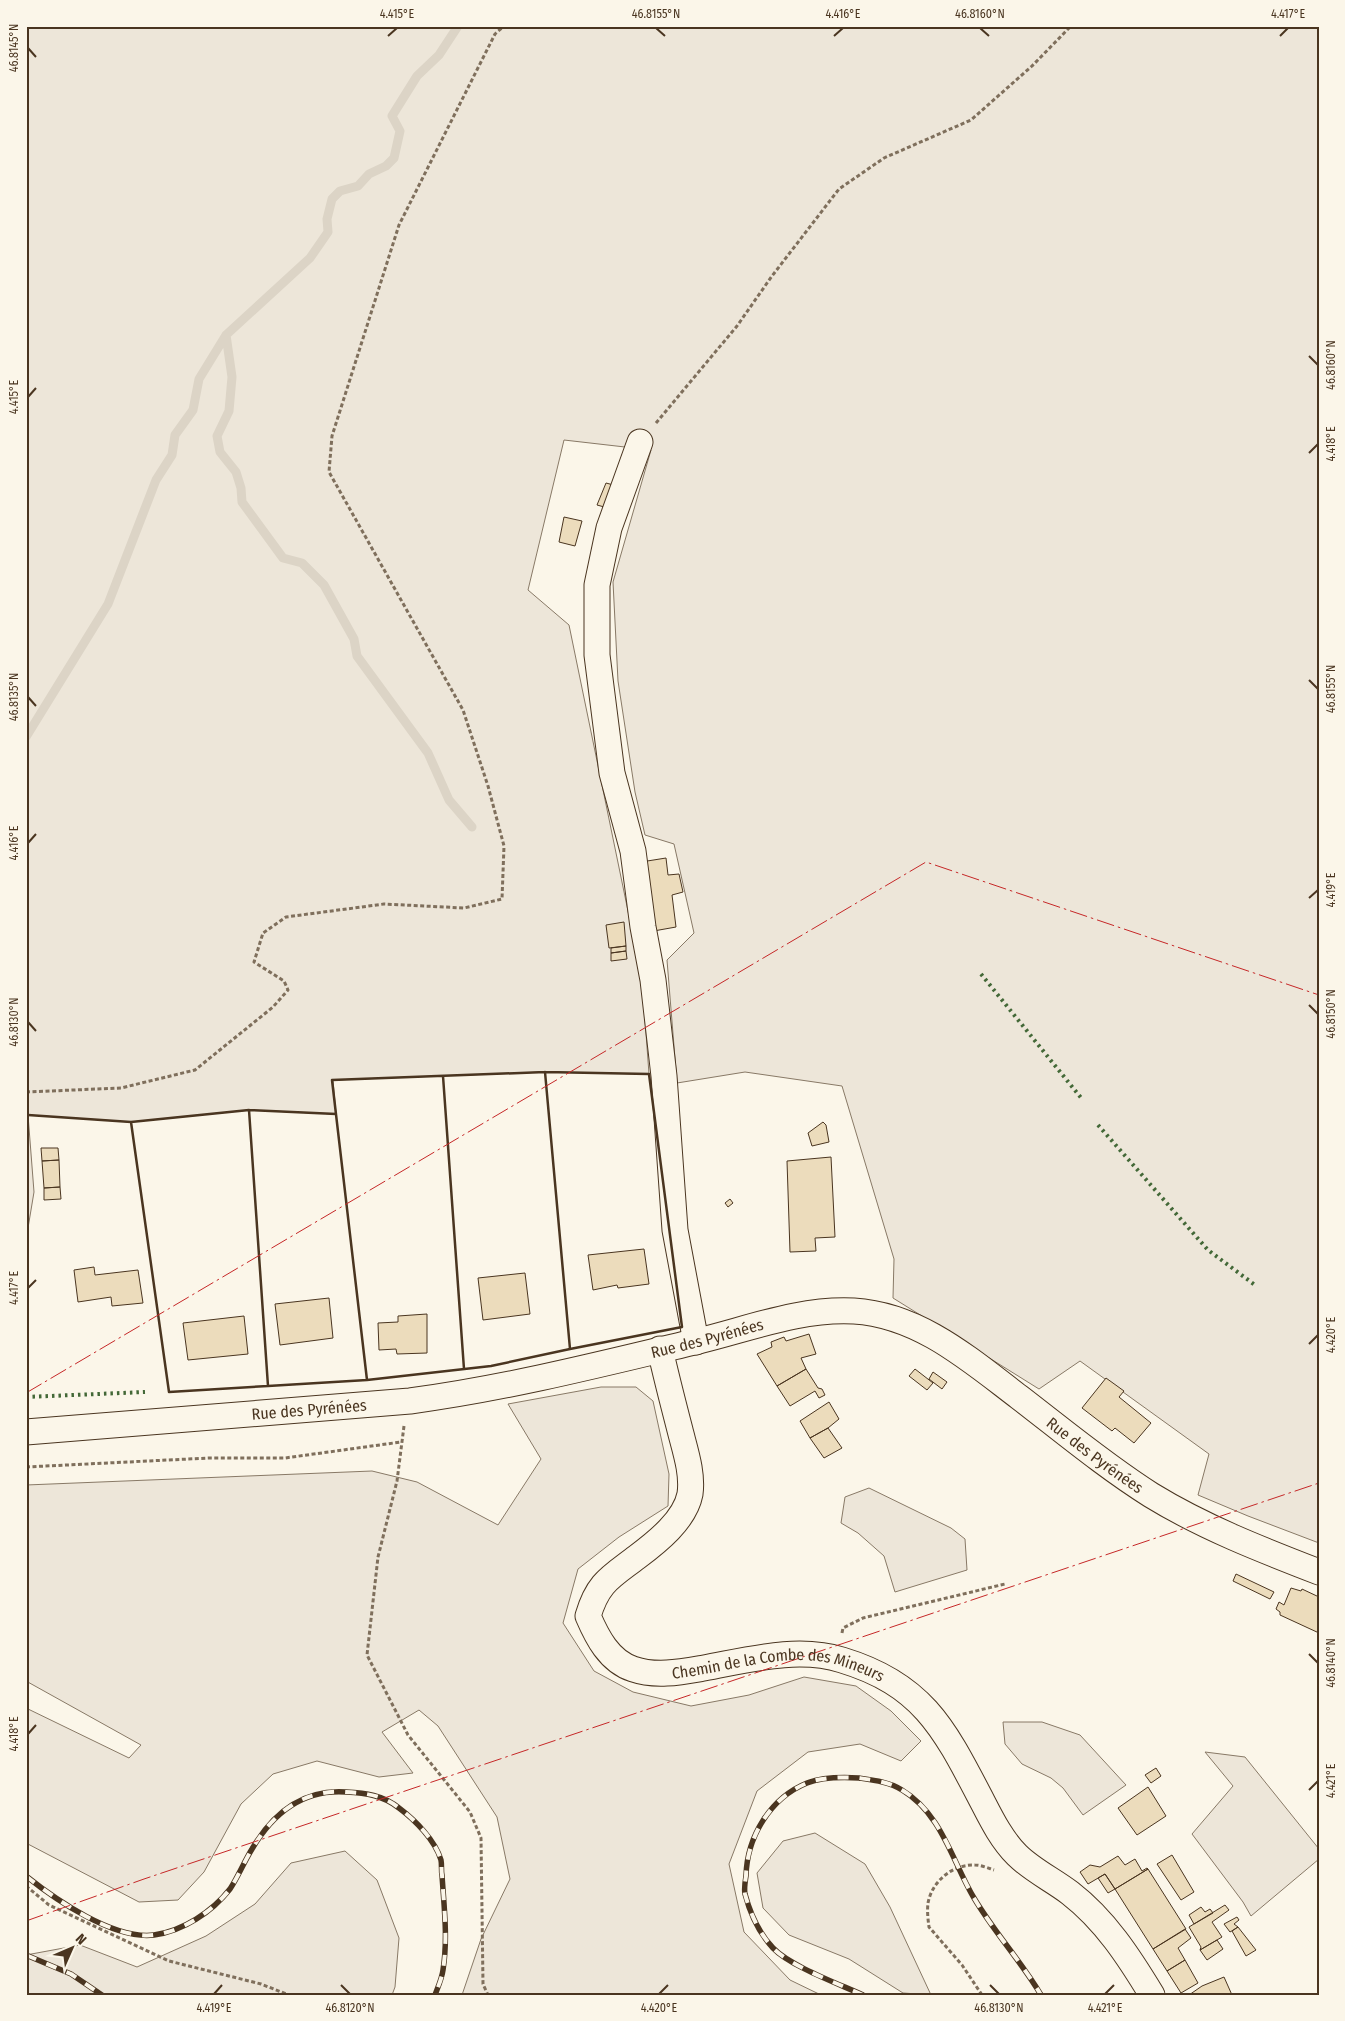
<svg xmlns="http://www.w3.org/2000/svg" width="1345" height="2021" font-family="'Fira Sans Condensed',sans-serif">
<style>
.green{fill:#ede6d9;stroke:#887966}
.lines{fill:none;stroke-linecap:round;stroke-linejoin:round}
.stream{stroke:#dcd4c6;stroke-width:9}
.building{fill:#ecdcbc;stroke:#4a3520}
.street-casing{stroke:#4a3520;stroke-width:27}
.path{stroke:#7f6f5c;stroke-width:3;stroke-dasharray:4 2.5;stroke-linecap:butt}
.street{stroke:#fbf6e9;stroke-width:25}
.rail-casing{stroke:#4a3520;stroke-width:5.5}
.rail{stroke:#fbf6e9;stroke-width:4;stroke-dasharray:11;stroke-linecap:butt}
.hedge{stroke:#436837;stroke-width:4;stroke-dasharray:2.5 4;stroke-linecap:butt}
.wall{stroke:#4a3520;stroke-width:2.5}
.power{stroke:#c62828;stroke-width:1;stroke-dasharray:18 4 2.5 4;stroke-linecap:butt}
.ticks{fill:none;stroke:#4a3520;stroke-width:2}
.labels{text-anchor:middle;dominant-baseline:central;stroke-width:4;stroke-linejoin:round;paint-order:stroke}
.street-label{font-size:16px;fill:#4a3520;stroke:#fbf6e9}
.neatline{fill:none;stroke:#4a3520;stroke-width:2}
.ticks-label{font-size:12px;text-anchor:middle;fill:#4a3520}
</style>
<rect width="100%" height="100%" fill="#fbf6e9"/>
<path class="green" d="M 26,26 L 1319,26 L 1319,1543 L 1248,1516 L 1198,1495 L 1209,1454 L 1080,1361 L 1039,1389 L 893,1298 L 894,1259 L 842,1086 L 745,1072 L 677,1083 L 667,960 L 694,933 L 674,844 L 645,835 L 635,792 L 618,681 L 613,582 L 651,450 L 564,440 L 528,590 L 569,625 L 642,979 L 649,1074 L 545,1072 L 333,1080 L 336,1114 L 249,1110 L 131,1122 L 28,1115 L 34,1192 L 26,1240 Z
M 601,1387 L 636,1387 L 653,1401 L 669,1474 L 668,1506 L 619,1537 L 578,1569 L 563,1623 L 594,1671 L 633,1692 L 691,1706 L 749,1695 L 804,1677 L 856,1686 L 891,1711 L 921,1741 L 901,1761 L 860,1744 L 808,1752 L 757,1791 L 729,1864 L 744,1932 L 790,1980 L 821,1995 L 462,1995 L 481,1939 L 510,1879 L 497,1817 L 438,1726 L 419,1710 L 382,1732 L 413,1773 L 379,1777 L 317,1761 L 273,1774 L 241,1804 L 204,1872 L 178,1900 L 139,1902 L 26,1843 L 26,1708 L 129,1758 L 141,1745 L 26,1681 L 26,1485 L 372,1471 L 417,1482 L 498,1525 L 541,1459 L 508,1404 Z
M 869,1488 L 951,1528 L 965,1539 L 967,1570 L 895,1592 L 884,1556 L 858,1533 L 841,1523 L 845,1497 Z
M 1003,1722 L 1042,1722 L 1080,1735 L 1126,1785 L 1083,1815 L 1063,1788 L 1051,1778 L 1022,1764 L 1005,1744 Z
M 1205,1752 L 1245,1757 L 1319,1849 L 1319,1859 L 1251,1916 L 1243,1902 L 1192,1834 L 1233,1786 Z
M 815,1833 L 865,1864 L 890,1907 L 931,1995 L 903,1993 L 849,1959 L 789,1935 L 763,1908 L 757,1873 L 783,1841 Z
M 345,1851 L 377,1880 L 399,1938 L 395,1987 L 392,1995 L 26,1995 L 26,1955 L 80,1945 L 137,1967 L 206,1936 L 255,1904 L 291,1863 Z"/>
<g class="lines">
<path class="stream" d="M 226,335 L 232,377 L 229,411 L 217,436 L 220,452 L 236,472 L 241,488 L 242,502 L 283,558 L 302,563 L 324,585 L 354,639 L 357,656 L 428,753 L 449,800 L 472,827
M 26,737 L 108,604 L 156,480 L 172,455 L 175,435 L 193,410 L 199,379 L 226,335 L 310,258 L 328,232 L 327,219 L 332,199 L 340,191 L 358,186 L 369,174 L 386,166 L 394,158 L 400,131 L 392,116 L 417,76 L 439,55 L 458,26"/>
</g>
<path class="building" d="M 606,483 L 621,487 L 608,508 L 597,505 Z
M 564,517 L 582,521 L 575,546 L 559,542 Z
M 666,858 L 668,875 L 679,874 L 683,892 L 672,895 L 676,927 L 648,932 L 641,862 Z
M 624,922 L 626,946 L 609,948 L 606,925 Z
M 626,946 L 626,951 L 611,953 L 611,948 Z
M 626,951 L 627,959 L 611,961 L 611,953 Z
M 823,1122 L 826,1125 L 829,1142 L 812,1146 L 808,1133 Z
M 41,1148 L 58,1148 L 59,1160 L 42,1161 Z
M 831,1157 L 835,1237 L 815,1238 L 816,1251 L 790,1252 L 787,1161 Z
M 59,1160 L 60,1187 L 44,1188 L 42,1161 Z
M 60,1187 L 61,1199 L 44,1200 L 44,1188 Z
M 730,1199 L 733,1203 L 728,1207 L 725,1203 Z
M 644,1249 L 649,1284 L 618,1288 L 617,1285 L 593,1290 L 588,1255 Z
M 94,1267 L 95,1275 L 138,1270 L 143,1303 L 112,1306 L 111,1297 L 78,1302 L 74,1270 Z
M 525,1273 L 530,1314 L 483,1320 L 478,1278 Z
M 329,1298 L 333,1338 L 280,1345 L 275,1304 Z
M 427,1314 L 427,1353 L 397,1354 L 396,1349 L 379,1350 L 378,1323 L 398,1322 L 398,1316 Z
M 244,1316 L 248,1354 L 188,1360 L 183,1323 Z
M 809,1334 L 816,1354 L 801,1358 L 806,1369 L 777,1386 L 757,1354 L 772,1347 L 771,1342 L 784,1337 L 786,1341 Z
M 806,1369 L 818,1388 L 822,1389 L 825,1395 L 819,1398 L 815,1391 L 790,1406 L 777,1386 Z
M 915,1369 L 933,1383 L 927,1390 L 909,1376 Z
M 933,1372 L 947,1382 L 942,1389 L 929,1379 Z
M 1106,1378 L 1124,1391 L 1119,1397 L 1151,1423 L 1134,1443 L 1115,1428 L 1112,1431 L 1082,1408 Z
M 829,1402 L 839,1419 L 828,1428 L 810,1438 L 800,1421 Z
M 828,1428 L 842,1448 L 824,1458 L 810,1438 Z
M 1236,1574 L 1274,1592 L 1270,1599 L 1233,1581 Z
M 1291,1588 L 1301,1591 L 1302,1589 L 1319,1597 L 1319,1633 L 1280,1615 L 1280,1612 L 1276,1609 L 1279,1602 L 1284,1605 Z
M 1156,1768 L 1161,1776 L 1151,1783 L 1145,1775 Z
M 1148,1787 L 1166,1816 L 1137,1835 L 1118,1808 Z
M 1172,1855 L 1194,1892 L 1181,1900 L 1157,1864 Z
M 1118,1856 L 1125,1865 L 1135,1859 L 1142,1871 L 1147,1868 L 1148,1869 L 1115,1889 L 1105,1874 L 1088,1884 L 1080,1872 L 1090,1865 L 1100,1867 Z
M 1148,1869 L 1186,1929 L 1153,1949 L 1115,1889 Z
M 1105,1874 L 1115,1889 L 1108,1893 L 1098,1878 Z
M 1225,1905 L 1229,1910 L 1212,1922 L 1222,1937 L 1200,1950 L 1201,1947 L 1189,1927 Z
M 1201,1907 L 1205,1912 L 1210,1909 L 1213,1913 L 1194,1924 L 1189,1915 Z
M 1237,1917 L 1239,1920 L 1234,1924 L 1238,1927 L 1230,1932 L 1224,1924 Z
M 1238,1927 L 1256,1950 L 1246,1956 L 1232,1931 Z
M 1185,1929 L 1191,1938 L 1178,1948 L 1185,1960 L 1167,1971 L 1153,1949 Z
M 1217,1940 L 1223,1949 L 1207,1960 L 1200,1950 Z
M 1185,1960 L 1198,1983 L 1181,1993 L 1167,1971 Z
M 1224,1977 L 1232,1995 L 1189,1995 L 1202,1986 Z"/>
<g class="lines">
<defs>
<g id="street">
<path d="M 640,442 L 609,528 L 597,585 L 597,655 L 612,773 L 633,851 L 643,927 L 653,980 L 664,1076 L 675,1230 L 696,1342"/>
<path id="s1" d="M 660,1349 C 666,1376 673,1403 680,1430 C 685,1450 693,1473 690,1494 C 685,1520 657,1542 637,1557 C 611,1577 598,1582 588,1616 C 597,1637 609,1661 633,1669 C 656,1677 681,1672 704,1668 C 748,1660 798,1646 842,1660 C 921,1684 943,1726 979,1795 C 990,1816 1000,1838 1017,1855 C 1032,1870 1053,1880 1070,1893 C 1105,1920 1129,1957 1152,1995"/>
<path id="s2" d="M 26,1432 L 410,1401 C 507,1388 602,1364 698,1341 C 748,1329 801,1308 854,1311 C 919,1315 969,1359 1019,1397 C 1062,1430 1105,1466 1151,1495 C 1203,1527 1262,1550 1319,1572"/>
</g>
</defs>
<use href="#street" class="street-casing"/>
<path class="path" d="M 656,423 L 737,326 L 772,276 L 839,189 L 884,158 L 971,120 L 1032,66 L 1071,26
M 26,1092 L 121,1088 L 195,1070 L 273,1007 L 288,990 L 284,981 L 254,962 L 263,933 L 286,917 L 384,904 L 464,908 L 502,899 L 504,846 L 488,786 L 463,710 L 329,472 L 332,436 L 399,225 L 495,34 L 504,26
M 404,1426 L 397,1481 L 378,1557 L 367,1655 L 408,1735 L 470,1812 L 481,1838 L 483,1984 L 488,1995
M 26,1467 L 209,1458 L 285,1458 L 401,1442
M 842,1633 L 843,1628 L 863,1618 L 1005,1584
M 26,1886 L 49,1905 L 169,1961 L 261,1984 L 289,1995
M 982,1995 L 962,1965 L 929,1927 C 928,1920 927,1911 928,1903 C 932,1881 953,1864 975,1865 C 981,1865 988,1868 994,1870"/>
<use href="#street" class="street"/>
<defs>
<path id="rail" d="M 26,1876 C 56,1900 114,1940 154,1935 C 183,1931 212,1912 230,1889 C 238,1877 244,1862 252,1849 C 273,1813 303,1789 346,1792 C 365,1793 383,1795 399,1808 C 415,1820 435,1840 441,1860 C 442,1865 441,1871 442,1875 C 444,1907 448,1938 443,1970 C 442,1978 438,1987 435,1995
M 26,1955 L 71,1974 L 102,1995
M 863,1995 C 839,1984 790,1966 773,1948 C 759,1933 750,1913 745,1894 C 744,1889 745,1882 746,1876 C 747,1837 770,1798 807,1783 C 822,1777 842,1777 859,1778 C 873,1780 890,1782 902,1790 C 942,1814 952,1861 974,1898 C 994,1932 1021,1961 1041,1995"/>
</defs>
<use href="#rail" class="rail-casing"/>
<use href="#rail" class="rail"/>
<path class="hedge" d="M 981,974 L 1082,1099
M 1098,1125 L 1208,1250 L 1255,1285
M 26,1397 L 145,1392"/>
<path class="wall" d="M 545,1072 L 649,1074 L 682,1327 L 570,1349 Z
M 545,1072 L 332,1080 L 367,1380 L 491,1366 L 570,1349
M 443,1076 L 464,1369
M 249,1110 L 131,1122 L 169,1392 L 268,1386
M 336,1114 L 249,1110 L 268,1386 L 367,1380
M 28,1115 L 131,1122"/>
<path class="power" d="M 26,1393 L 926,862 L 1319,995
M 26,1921 L 144,1879 L 1319,1483"/>
</g>
<path class="ticks" d="M 656,28 L 665,36M 980,28 L 989,36M 388,36 L 397,28M 834,36 L 843,28M 1280,36 L 1288,28M 28,48 L 36,57M 1309,356 L 1318,365M 28,397 L 36,388M 1309,453 L 1318,444M 1309,680 L 1318,689M 28,697 L 36,706M 28,843 L 36,834M 1309,898 L 1318,890M 1309,1005 L 1318,1014M 28,1022 L 36,1031M 28,1288 L 36,1280M 1309,1344 L 1318,1335M 1309,1654 L 1318,1663M 28,1734 L 36,1725M 1309,1790 L 1318,1781M 341,1985 L 350,1994M 990,1985 L 999,1994M 214,1994 L 222,1985M 659,1994 L 668,1985M 1105,1994 L 1114,1985"/>
<g class="labels">
<g class="street-label">
<text stroke="none"><textPath href="#s2" startOffset="689">Rue des Pyrénées</textPath></text>
<text stroke="none"><textPath href="#s2" startOffset="284">Rue des Pyrénées</textPath></text>
<text stroke="none"><textPath href="#s2" startOffset="1124">Rue des Pyrénées</textPath></text>
<text stroke="none"><textPath href="#s1" startOffset="531">Chemin de la Combe des Mineurs</textPath></text>
</g>
</g>
<rect width="1345" height="2021" fill="none" stroke="#fbf6e9" stroke-width="55"/>
<g transform="translate(72 1948) rotate(45)" stroke="#fbf6e9" stroke-width="4" paint-order="stroke">
<path d="M0-4L9 19L0 12L-9 19Z" fill="#4a3520"/>
<text y="-8" font-size="14" font-weight="bold" text-anchor="middle" fill="#4a3520">N</text>
</g>
<rect x="28" y="28" width="1290" height="1966" class="neatline"/>
<g class="ticks-label">
<text x="397" y="18">4.415°E</text>
<text x="656" y="18">46.8155°N</text>
<text x="843" y="18">4.416°E</text>
<text x="980" y="18">46.8160°N</text>
<text x="1288" y="18">4.417°E</text>
<text transform="translate(14 48) rotate(-90)" y="4">46.8145°N</text>
<text transform="translate(1331 365) rotate(-90)" y="4">46.8160°N</text>
<text transform="translate(14 397) rotate(-90)" y="4">4.415°E</text>
<text transform="translate(1331 444) rotate(-90)" y="4">4.418°E</text>
<text transform="translate(1331 689) rotate(-90)" y="4">46.8155°N</text>
<text transform="translate(14 697) rotate(-90)" y="4">46.8135°N</text>
<text transform="translate(14 843) rotate(-90)" y="4">4.416°E</text>
<text transform="translate(1331 890) rotate(-90)" y="4">4.419°E</text>
<text transform="translate(1331 1014) rotate(-90)" y="4">46.8150°N</text>
<text transform="translate(14 1022) rotate(-90)" y="4">46.8130°N</text>
<text transform="translate(14 1288) rotate(-90)" y="4">4.417°E</text>
<text transform="translate(1331 1335) rotate(-90)" y="4">4.420°E</text>
<text transform="translate(1331 1663) rotate(-90)" y="4">46.8140°N</text>
<text transform="translate(14 1734) rotate(-90)" y="4">4.418°E</text>
<text transform="translate(1331 1781) rotate(-90)" y="4">4.421°E</text>
<text x="214" y="2012">4.419°E</text>
<text x="350" y="2012">46.8120°N</text>
<text x="659" y="2012">4.420°E</text>
<text x="999" y="2012">46.8130°N</text>
<text x="1105" y="2012">4.421°E</text>
</g>
</svg>
